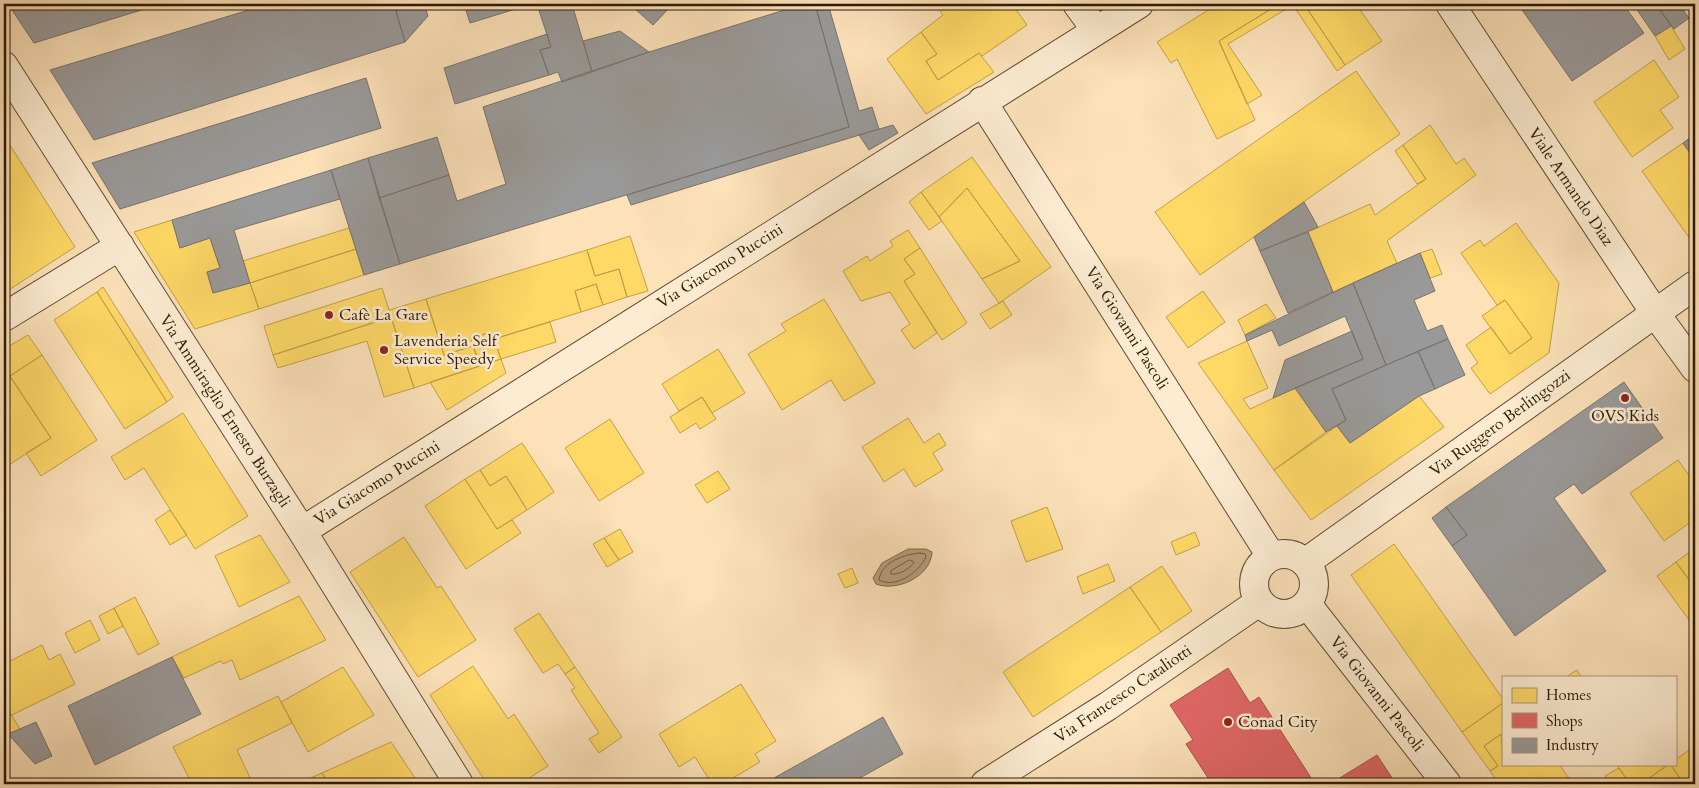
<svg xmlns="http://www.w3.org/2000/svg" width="1699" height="788" font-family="Cardo,serif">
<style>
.water{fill:#b69d7b;stroke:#80694b}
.homes{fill:#ffd966;stroke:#c0a048}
.shops{fill:#e06666;stroke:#ab4f48}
.industry{fill:#999;stroke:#79736c}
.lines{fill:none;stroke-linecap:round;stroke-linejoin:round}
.shore{stroke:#725c3f;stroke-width:1}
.minor-casing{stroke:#624c30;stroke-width:30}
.minor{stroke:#fdecd2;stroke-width:28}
.poi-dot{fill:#8f2418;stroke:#fdecd2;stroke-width:2}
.labels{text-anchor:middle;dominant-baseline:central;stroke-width:5;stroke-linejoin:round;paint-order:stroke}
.street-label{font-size:16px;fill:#2e1a03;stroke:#fdecd2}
.poi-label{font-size:16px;fill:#2e1a03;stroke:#fdecd2;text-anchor:start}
</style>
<rect width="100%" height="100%" fill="#fce1b9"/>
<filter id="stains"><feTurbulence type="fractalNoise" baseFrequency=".004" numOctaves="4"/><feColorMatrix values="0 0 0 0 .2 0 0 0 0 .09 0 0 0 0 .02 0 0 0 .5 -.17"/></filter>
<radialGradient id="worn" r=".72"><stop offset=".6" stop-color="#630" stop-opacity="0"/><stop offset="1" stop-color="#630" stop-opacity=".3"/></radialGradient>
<path class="water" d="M 908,549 L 926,549 L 932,552 C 931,577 896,592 876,584 L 873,578 L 882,563 Z"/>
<path class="homes" d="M 935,4 L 1012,4 L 1027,25 L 982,56 L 979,53 L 938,80 L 926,61 L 937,54 L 921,32 L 943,15 Z
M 1218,4 L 1279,4 L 1219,41 L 1255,120 L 1217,139 L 1177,59 L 1171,63 L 1157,42 Z
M 1279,4 L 1304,4 L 1345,65 L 1337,71 L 1293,5 L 1228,44 L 1262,95 L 1247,104 L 1219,41 Z
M 1304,4 L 1356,4 L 1382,41 L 1345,65 Z
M 1671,26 L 1685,49 L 1669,60 L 1655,36 Z
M 921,32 L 937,54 L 926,61 L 938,80 L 979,53 L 994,72 L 926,114 L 887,59 Z
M 1654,60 L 1679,97 L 1660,110 L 1673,128 L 1632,157 L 1594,102 Z
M 1356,71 L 1400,134 L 1200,275 L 1155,212 Z
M 1430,125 L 1456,164 L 1464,158 L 1476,175 L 1387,241 L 1397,263 L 1333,292 L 1308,232 L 1370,204 L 1375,215 L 1426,179 L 1403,145 Z
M 4,136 L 75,247 L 4,293 Z
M 1683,143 L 1695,160 L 1695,246 L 1642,171 Z
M 1403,145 L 1426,179 L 1417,184 L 1395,151 Z
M 972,157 L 1051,267 L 999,303 L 982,279 L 1020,261 L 967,188 L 939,217 L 921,192 Z
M 967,188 L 1020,261 L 982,279 L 939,217 Z
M 921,192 L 942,221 L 929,230 L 909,202 Z
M 172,220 L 180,248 L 210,238 L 220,268 L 207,272 L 213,293 L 250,283 L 259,309 L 195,329 L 134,232 Z
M 1516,223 L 1559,283 L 1549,353 L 1490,394 L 1471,368 L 1478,363 L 1466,345 L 1491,327 L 1510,354 L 1532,338 L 1505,300 L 1497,305 L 1461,253 L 1480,240 L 1484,246 Z
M 349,228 L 356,249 L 250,283 L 243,261 Z
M 908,230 L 920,248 L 904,259 L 915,274 L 904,281 L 937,333 L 914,349 L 901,330 L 910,324 L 890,292 L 861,301 L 843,271 L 867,256 L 870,261 L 893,246 L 890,241 Z
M 630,236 L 648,291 L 627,297 L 619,269 L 595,276 L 587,250 Z
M 920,248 L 967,323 L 942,340 L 904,281 L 915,274 L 904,259 Z
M 356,249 L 364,275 L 259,309 L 250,283 Z
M 1432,249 L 1442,274 L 1430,278 L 1420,253 Z
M 587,250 L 595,276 L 619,269 L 627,297 L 603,305 L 596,284 L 575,291 L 581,312 L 494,339 L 492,332 L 471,338 L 473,346 L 444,355 L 426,299 Z
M 596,284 L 603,305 L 581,312 L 575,291 Z
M 103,287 L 173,397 L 167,402 L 97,292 Z
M 382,288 L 389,310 L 426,299 L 444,355 L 473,346 L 480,366 L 414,388 L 391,317 L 273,355 L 264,326 Z
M 1203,291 L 1225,322 L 1188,348 L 1166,317 Z
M 97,292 L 167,402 L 125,429 L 54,320 Z
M 824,299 L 875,383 L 844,401 L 831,380 L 782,410 L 748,354 L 786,331 L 781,324 Z
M 1505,300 L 1532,338 L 1510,354 L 1482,316 Z
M 1003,301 L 1012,315 L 990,329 L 980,314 Z
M 1266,304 L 1276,318 L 1245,335 L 1238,320 Z
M 391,317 L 414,388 L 384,397 L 367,341 L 278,368 L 273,355 Z
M 550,322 L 556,342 L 501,359 L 494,339 Z
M 492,332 L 501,359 L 480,366 L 471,338 Z
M 28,335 L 42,355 L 10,376 L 4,367 L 4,349 Z
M 1247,341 L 1268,388 L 1243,399 L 1250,409 L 1295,388 L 1326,432 L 1274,470 L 1198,363 Z
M 718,349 L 745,393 L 712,413 L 702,397 L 679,411 L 662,384 Z
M 42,355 L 97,440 L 41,476 L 26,453 L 51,438 L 10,376 Z
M 501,359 L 506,373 L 447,410 L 430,382 Z
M 7,372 L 51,438 L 4,468 L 4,375 Z
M 1419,396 L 1444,427 L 1311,520 L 1274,470 L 1337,426 L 1350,443 Z
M 702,397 L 716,419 L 700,429 L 696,423 L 680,433 L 670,417 Z
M 183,413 L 248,516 L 195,549 L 144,468 L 125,480 L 111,457 Z
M 908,418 L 924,443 L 939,433 L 946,445 L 933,453 L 943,470 L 915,487 L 904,469 L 884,482 L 862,447 Z
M 610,419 L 644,473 L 599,501 L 565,448 Z
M 522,443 L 554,492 L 527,510 L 506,476 L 490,486 L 480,470 Z
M 1678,460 L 1695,484 L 1695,519 L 1664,541 L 1630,493 Z
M 480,470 L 490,486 L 506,476 L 527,510 L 497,529 L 465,479 Z
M 718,471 L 730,489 L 707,503 L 695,485 Z
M 465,479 L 497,529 L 512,520 L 521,533 L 466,569 L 425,506 Z
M 1047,507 L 1063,549 L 1026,562 L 1011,521 Z
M 170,510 L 187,535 L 170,545 L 155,520 Z
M 620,529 L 633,552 L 619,560 L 604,538 Z
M 1195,532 L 1200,545 L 1176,555 L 1171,542 Z
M 260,535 L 290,582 L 239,607 L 215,556 Z
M 404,537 L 437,588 L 441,586 L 476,640 L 418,677 L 350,572 Z
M 604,538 L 619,560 L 607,567 L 593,544 Z
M 1394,544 L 1503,699 L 1503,703 L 1462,732 L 1351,575 Z
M 1695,548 L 1695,588 L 1676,562 Z
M 1676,562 L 1695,588 L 1695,622 L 1692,624 L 1657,576 Z
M 1108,564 L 1115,581 L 1083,594 L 1077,577 Z
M 1162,566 L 1192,611 L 1161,632 L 1130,587 Z
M 852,568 L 858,583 L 845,588 L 838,574 Z
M 1130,587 L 1161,632 L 1033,717 L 1003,672 Z
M 299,596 L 326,640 L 240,680 L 232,660 L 223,664 L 221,661 L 184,678 L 172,657 Z
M 135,597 L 159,644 L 138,655 L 114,608 Z
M 114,608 L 123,626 L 108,634 L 99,616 Z
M 539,613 L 575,667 L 565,674 L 558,664 L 543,673 L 514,629 Z
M 90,620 L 100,640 L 75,653 L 65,633 Z
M 42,645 L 49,660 L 60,654 L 75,684 L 10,716 L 4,702 L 4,664 Z
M 473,666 L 508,719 L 514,714 L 548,766 L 520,784 L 487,784 L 430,695 Z
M 343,667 L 374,715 L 308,752 L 281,702 Z
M 575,667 L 622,737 L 599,753 L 589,739 L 599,733 L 571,690 L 575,688 L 565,674 Z
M 1577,670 L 1581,677 L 1566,677 Z
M 741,684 L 776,741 L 755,754 L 760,762 L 723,784 L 712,784 L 695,757 L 679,767 L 659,734 Z
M 278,696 L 292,723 L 237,750 L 253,784 L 192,784 L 173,747 Z
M 4,703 L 20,729 L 8,734 L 4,729 Z
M 1503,703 L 1503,733 L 1484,746 L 1498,766 L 1490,771 L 1462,732 Z
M 1501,734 L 1503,764 L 1559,764 L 1573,784 L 1499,784 L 1490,771 L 1498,766 L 1484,746 Z
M 391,742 L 419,784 L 329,784 L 322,773 Z
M 1695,746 L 1695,777 L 1684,784 L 1670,764 L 1675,764 L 1675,760 Z
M 1616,764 L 1669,764 L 1641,784 L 1630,784 Z
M 1670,764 L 1684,784 L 1641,784 L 1669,764 Z
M 1619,768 L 1630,784 L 1611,784 L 1605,776 Z
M 322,773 L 329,784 L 298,784 Z"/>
<path class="shops" d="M 1228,668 L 1250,703 L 1259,697 L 1315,784 L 1212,784 L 1186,744 L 1193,740 L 1170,705 Z
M 1377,755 L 1396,784 L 1330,784 Z"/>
<path class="industry" d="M 8,4 L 161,4 L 34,43 Z
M 269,4 L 394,4 L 405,42 L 94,140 L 50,70 Z
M 394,4 L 424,4 L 428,16 L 405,42 Z
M 464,4 L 532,4 L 470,23 Z
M 537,4 L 572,4 L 592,72 L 562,82 L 558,72 L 549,75 L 540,50 L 551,47 Z
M 640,4 L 673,4 L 653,25 L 635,9 Z
M 804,4 L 815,4 L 849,127 L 400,264 L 379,198 L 449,175 L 457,201 L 506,184 L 483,107 L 649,52 Z
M 815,4 L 828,4 L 859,111 L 872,107 L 879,129 L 631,205 L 627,195 L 849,127 Z
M 1518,4 L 1623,4 L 1644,33 L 1572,81 Z
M 1633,4 L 1656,4 L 1671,26 L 1655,36 Z
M 1656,4 L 1679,4 L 1689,18 L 1674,29 Z
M 620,31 L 649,52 L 592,72 L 583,41 Z
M 547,34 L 551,47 L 540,50 L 549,75 L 455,104 L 444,68 Z
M 366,78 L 381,128 L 120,209 L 92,163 Z
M 893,125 L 898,133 L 869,150 L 859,135 Z
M 1695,134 L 1695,160 L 1683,143 Z
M 437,137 L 449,175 L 379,198 L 368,158 Z
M 368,158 L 400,264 L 364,275 L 331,170 Z
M 331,170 L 340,199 L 234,230 L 250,283 L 213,293 L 207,272 L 220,268 L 210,238 L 180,248 L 172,220 Z
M 1304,202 L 1318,227 L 1260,251 L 1254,237 Z
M 1308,232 L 1333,292 L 1288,313 L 1260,251 Z
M 1420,253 L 1435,291 L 1414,300 L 1427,331 L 1442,325 L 1448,339 L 1386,365 L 1353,283 Z
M 1353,283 L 1386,365 L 1332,389 L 1346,420 L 1326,432 L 1295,388 L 1363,359 L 1345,316 L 1279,346 L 1272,330 L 1247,341 L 1245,335 Z
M 1352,331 L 1363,359 L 1273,398 L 1285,360 Z
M 1448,339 L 1465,375 L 1435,389 L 1418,351 Z
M 1418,351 L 1435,389 L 1419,396 L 1350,443 L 1337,426 L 1346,420 L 1332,389 Z
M 1624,382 L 1663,438 L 1582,494 L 1574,484 L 1554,498 L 1606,571 L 1515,636 L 1452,546 L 1467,535 L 1446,507 Z
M 1446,507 L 1467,535 L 1452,546 L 1432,518 Z
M 172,657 L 201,714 L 95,765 L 68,706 Z
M 883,717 L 903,754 L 849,784 L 778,784 L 774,778 Z
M 36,722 L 52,756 L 35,764 L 8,734 Z"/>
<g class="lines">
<path class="shore" d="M 920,553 L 925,554 L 926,557 C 919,572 896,589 879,580 C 881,562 905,554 920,553 Z
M 910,560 L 914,562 C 910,569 899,575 891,574 L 891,571 Z"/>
<defs>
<path id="minor" d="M 1077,4 L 1096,30
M 1450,4 L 1655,313 L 1695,368
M 4,66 L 302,531 L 459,784
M 982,101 L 1271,556
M 4,317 L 120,246
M 302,531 L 1139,4
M1254 584a30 30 0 1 1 60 0a30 30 0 1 1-60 0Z
M 1306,562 L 1695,285
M 1307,604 L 1447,784
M 985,784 L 1108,706 L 1259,602"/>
</defs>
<use href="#minor" class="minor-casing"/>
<use href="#minor" class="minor"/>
</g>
<g class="poi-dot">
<circle cx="329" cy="315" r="5"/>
<circle cx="384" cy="350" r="5"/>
<circle cx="1625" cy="398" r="5"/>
<circle cx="1228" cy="722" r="5"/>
</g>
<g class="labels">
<g class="street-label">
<text transform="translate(1571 187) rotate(56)">Viale Armando Diaz</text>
<text transform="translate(720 266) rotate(-32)">Via Giacomo Puccini</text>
<text transform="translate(1127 328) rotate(58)">Via Giovanni Pascoli</text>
<text transform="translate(225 411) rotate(57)">Via Ammiraglio Ernesto Burzagli</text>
<text transform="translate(1500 423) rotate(-36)">Via Ruggero Berlingozzi</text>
<text transform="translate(377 483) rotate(-32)">Via Giacomo Puccini</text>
<text transform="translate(1123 694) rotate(-34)">Via Francesco Cataliotti</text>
<text transform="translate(1377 694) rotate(52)">Via Giovanni Pascoli</text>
</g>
<g class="poi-label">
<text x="339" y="315">Cafè La Gare</text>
<text x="394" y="341">Lavenderia Self<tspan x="394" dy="18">Service Speedy</tspan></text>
<text x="1625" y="416" text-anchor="middle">OVS Kids</text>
<text x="1238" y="722">Conad City</text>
</g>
</g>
<rect width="1699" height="788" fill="none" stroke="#fce1b9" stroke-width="20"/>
<rect x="5" y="5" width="1689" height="778" fill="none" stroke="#2e1a03" stroke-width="2.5"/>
<rect x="10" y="10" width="1679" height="768" fill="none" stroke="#2e1a03"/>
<rect x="1502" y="676" width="175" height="90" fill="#fdecd2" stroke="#aa987f"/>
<rect x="1512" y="688" width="25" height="15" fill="#ffd966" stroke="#aa987f"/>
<text x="1546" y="700" font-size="15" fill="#2e1a03">Homes</text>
<rect x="1512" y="713" width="25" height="15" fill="#e06666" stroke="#aa987f"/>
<text x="1546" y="726" font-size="15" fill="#2e1a03">Shops</text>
<rect x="1512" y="738" width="25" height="15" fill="#999999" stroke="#aa987f"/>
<text x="1546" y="750" font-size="15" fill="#2e1a03">Industry</text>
<rect width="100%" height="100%" filter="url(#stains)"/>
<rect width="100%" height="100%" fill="url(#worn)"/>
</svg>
